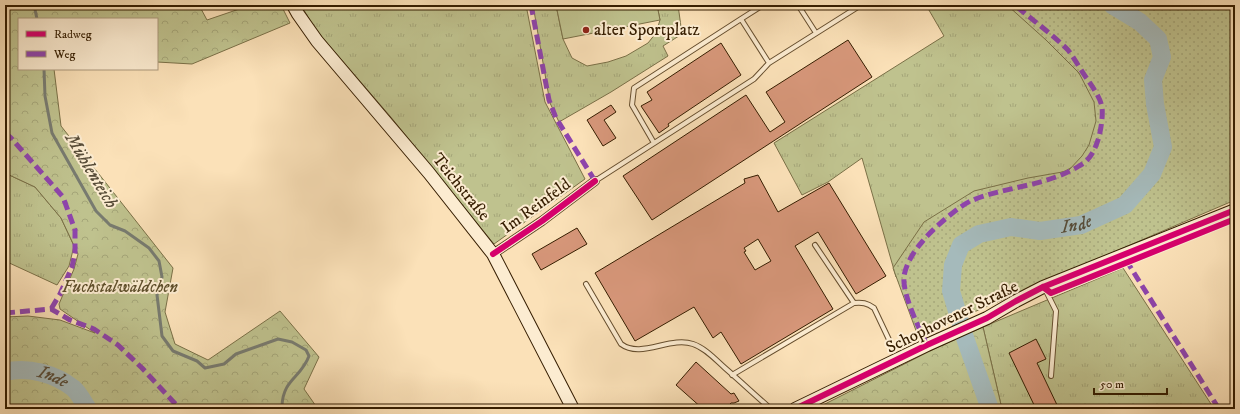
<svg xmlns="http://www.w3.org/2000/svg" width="1240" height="414" font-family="'IM FELL DW Pica',serif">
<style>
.grass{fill:url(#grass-tufts);stroke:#7a7047}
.forest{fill:url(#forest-crowns);stroke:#7a7047}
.park{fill:url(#park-dots);stroke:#7a7047}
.pitch{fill:#bfc28e;stroke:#7a7047}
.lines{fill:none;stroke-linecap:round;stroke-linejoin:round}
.stream{stroke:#787b70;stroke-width:3}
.river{stroke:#a5babb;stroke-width:18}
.building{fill:#d7977a;stroke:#351d00;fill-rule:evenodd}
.lane-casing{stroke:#664e2e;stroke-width:6}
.street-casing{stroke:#664e2e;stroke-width:10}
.secondary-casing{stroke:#351d00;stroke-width:14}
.lane{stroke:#fcecd1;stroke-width:4}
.street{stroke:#fcecd1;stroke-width:8}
.secondary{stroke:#fcecd1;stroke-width:12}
.quiet{stroke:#8e44ad;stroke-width:5;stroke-dasharray:10 5;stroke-linecap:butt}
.cycleway-casing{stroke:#fcecd1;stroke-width:8}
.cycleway{stroke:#d6006c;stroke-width:6}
.poi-dot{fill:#8f2418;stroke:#fcecd1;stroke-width:1.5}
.labels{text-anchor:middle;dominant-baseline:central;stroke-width:4;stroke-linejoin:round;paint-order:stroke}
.poi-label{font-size:17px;fill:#351d00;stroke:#fcecd1;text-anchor:start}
.street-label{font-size:17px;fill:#351d00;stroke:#fcecd1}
.park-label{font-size:17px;font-style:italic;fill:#5e4f2b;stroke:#fcecd1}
.water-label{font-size:18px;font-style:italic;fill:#574c38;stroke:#fcecd1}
</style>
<defs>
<pattern id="grass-tufts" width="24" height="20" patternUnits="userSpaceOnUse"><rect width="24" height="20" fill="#bfc28e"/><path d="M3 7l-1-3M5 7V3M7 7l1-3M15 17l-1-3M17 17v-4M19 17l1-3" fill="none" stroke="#a5a679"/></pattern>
<pattern id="forest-crowns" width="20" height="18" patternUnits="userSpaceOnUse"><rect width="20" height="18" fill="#bfc28e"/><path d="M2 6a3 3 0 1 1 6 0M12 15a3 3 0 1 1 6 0" fill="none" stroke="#a5a679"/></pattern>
<pattern id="park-dots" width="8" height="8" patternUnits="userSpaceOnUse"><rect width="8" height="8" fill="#bfc28e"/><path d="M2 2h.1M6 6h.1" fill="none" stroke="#a5a679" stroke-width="1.8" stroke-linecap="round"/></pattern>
</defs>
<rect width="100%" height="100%" fill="#fbe1b8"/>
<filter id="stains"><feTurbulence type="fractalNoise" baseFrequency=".005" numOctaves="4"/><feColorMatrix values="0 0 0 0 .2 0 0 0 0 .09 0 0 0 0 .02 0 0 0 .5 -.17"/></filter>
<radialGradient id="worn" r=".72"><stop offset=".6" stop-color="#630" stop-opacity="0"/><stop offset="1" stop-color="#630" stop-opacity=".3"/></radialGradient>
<path class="grass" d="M 301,5 L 526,5 L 545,102 L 585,179 L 494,244 L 390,116 L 315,29 Z
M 533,5 L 556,5 L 563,39 L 572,58 L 587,66 L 608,62 L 626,56 L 648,43 L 656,33 L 660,20 L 657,5 L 678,5 L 682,34 L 663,46 L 668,56 L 611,92 L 559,122 L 550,103 Z
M 926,5 L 1009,5 L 1063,53 L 1081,76 L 1091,91 L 1099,114 L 1091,150 L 1080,163 L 1065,171 L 1046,178 L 896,277 L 862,158 L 828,182 L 802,195 L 774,143 L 944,36 Z
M 5,173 L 35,187 L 61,218 L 74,246 L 69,266 L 57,285 L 5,261 Z
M 1123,268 L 1211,404 L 1203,409 L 1002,409 L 983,327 Z"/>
<path class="forest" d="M 5,5 L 199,5 L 207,20 L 251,5 L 281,5 L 290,23 L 192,64 L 157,62 L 157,19 L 19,19 L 19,69 L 54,69 L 61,126 L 173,268 L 165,312 L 175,344 L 208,360 L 280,311 L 319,357 L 304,389 L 318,409 L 5,409 L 5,317 L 28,316 L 60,320 L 95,333 L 60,309 L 59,304 L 74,269 L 78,254 L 61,218 L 35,187 L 5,173 Z
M 983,327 L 1002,409 L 815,409 L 934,349 Z"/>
<path class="park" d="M 1007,5 L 1235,5 L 1235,200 L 918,336 L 893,268 L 924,222 L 974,191 L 1028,178 L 1068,171 L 1082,156 L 1089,145 L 1096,121 L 1094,102 L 1079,73 L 1046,40 Z"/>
<path class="pitch" d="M 556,5 L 657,5 L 660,20 L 563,39 Z"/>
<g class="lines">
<path class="stream" d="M 34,5 L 37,19
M 44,69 L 45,96 L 52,133 L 96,211 L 110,225 L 125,231 L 149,248 L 159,261 L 162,277 L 157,295 L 162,336 L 173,351 L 197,361 L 205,368 L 224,364 L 236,354 L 278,339 L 292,342 L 306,350 L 309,356 C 301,378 283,379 282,406 L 285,409"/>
<g class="river">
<path id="s1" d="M 5,372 C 28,366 55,374 73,388 C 79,393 84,403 88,409"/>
<path id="s2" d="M 990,409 L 965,338 L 951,291 L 953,265 L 961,245 L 979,234 L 1011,227 L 1040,231 L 1081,225 L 1125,205 L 1152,174 L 1163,147 L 1155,104 L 1153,80 L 1162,57 L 1158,39 L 1140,22 L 1112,5"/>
</g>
</g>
<path class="building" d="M 848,40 L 872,77 L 652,220 L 623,176 L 746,95 L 770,132 L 785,122 L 766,92 Z
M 721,43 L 741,75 L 668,124 L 669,126 L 659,133 L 641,106 L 652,100 L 647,92 Z
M 611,105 L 616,112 L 604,120 L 616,138 L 603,146 L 587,120 Z
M 758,175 L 778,212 L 829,183 L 886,276 L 856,294 L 818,232 L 795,246 L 833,309 L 741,364 L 721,332 L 713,338 L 694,307 L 635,341 L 595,273 L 745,183 L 744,179 ZM 758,239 L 771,261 L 755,270 L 744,252 L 746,251 L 744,248 Z
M 577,228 L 587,244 L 541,270 L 532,254 Z
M 1036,339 L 1046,359 L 1037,363 L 1058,407 L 1053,409 L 1036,409 L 1009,353 Z
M 696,362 L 731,394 L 734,393 L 739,401 L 734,403 L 731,403 L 725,409 L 703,409 L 676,385 Z"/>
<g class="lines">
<defs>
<path id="lane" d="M 763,5 L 741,19 L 769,63
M 798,5 L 816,33
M 654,143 L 632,105 L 634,88 L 741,19
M 595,181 L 754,79 L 769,63 L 861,5
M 815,245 L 854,303
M 586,284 L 621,344 C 641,359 670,336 693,344 C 705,348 715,359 725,368 C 740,381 755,395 771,409
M 1044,287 L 1056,311 L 1051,376
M 732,375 L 854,303 C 862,302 867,303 874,308 L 892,346"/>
<path id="street" d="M 493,254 L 542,221 L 595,181"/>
<path id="secondary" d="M 293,5 L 298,14 L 317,41 L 429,173 L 493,254 L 573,409
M 795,409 L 927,345 L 987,318 L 1016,301 L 1043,287 L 1235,210"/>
</defs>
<use href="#lane" class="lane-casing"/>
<use href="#street" class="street-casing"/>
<use href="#secondary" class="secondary-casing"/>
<use href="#lane" class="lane"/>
<use href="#street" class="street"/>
<use href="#secondary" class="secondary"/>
<path class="quiet" d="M 531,5 L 549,100 L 556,118 L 595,181
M 5,133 L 11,138 L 63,197 L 75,230 L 75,253 L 72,267 L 60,294 L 51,309
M 1126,260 L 1219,409
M 5,313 L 51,309 L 70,320 L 94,329 L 118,345 L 142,368 L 180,409
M 927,345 C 919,328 902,294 904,276 C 906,264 914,251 922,242 C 930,231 961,204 973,200 C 1008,186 1047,186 1079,166 C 1091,160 1095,149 1099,137 C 1101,128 1103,117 1102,107 C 1100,97 1093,88 1088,80 C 1081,71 1075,59 1068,50 C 1052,34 1031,19 1015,5"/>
<defs>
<path id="cycleway" d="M 493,254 L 542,221 L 595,181
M 1043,287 L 1051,293 L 1235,219
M 795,409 L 927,345 L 987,318 L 1016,301 L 1043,287 L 1235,210"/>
</defs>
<use href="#cycleway" class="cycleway-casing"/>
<use href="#cycleway" class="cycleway"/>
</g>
<circle class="poi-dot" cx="586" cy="30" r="4"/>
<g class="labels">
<g class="poi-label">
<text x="594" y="30">alter Sportplatz</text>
</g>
<g class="street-label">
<text transform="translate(461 187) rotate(51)">Teichstraße</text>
<text transform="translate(536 206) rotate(-36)">Im Reinfeld</text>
<text transform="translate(952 317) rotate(-26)">Schophovener Straße</text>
</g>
<g class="park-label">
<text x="120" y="287">Fuchstalwäldchen</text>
</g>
<g class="water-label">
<text transform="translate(91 171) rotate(59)">Mühlenteich</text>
<text stroke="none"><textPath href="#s2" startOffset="292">Inde</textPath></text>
<text stroke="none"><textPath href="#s1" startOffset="49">Inde</textPath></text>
</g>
</g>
<rect width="1240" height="414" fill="none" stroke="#fbe1b8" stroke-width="20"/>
<rect x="6" y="6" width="1228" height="402" fill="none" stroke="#351d00" stroke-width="2"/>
<rect x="10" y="10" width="1220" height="394" fill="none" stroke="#351d00"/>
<rect x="18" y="18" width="140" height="52" fill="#fcecd1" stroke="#ac997d"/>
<rect x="26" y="31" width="20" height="6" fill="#d6006c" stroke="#ac997d"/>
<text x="54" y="38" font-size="12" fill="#351d00">Radweg</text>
<rect x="26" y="51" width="20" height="6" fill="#8e44ad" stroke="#ac997d"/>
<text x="54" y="58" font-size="12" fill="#351d00">Weg</text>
<path d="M1094 388v6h73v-6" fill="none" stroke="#351d00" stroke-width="2"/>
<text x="1100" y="388" font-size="12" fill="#351d00" stroke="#fcecd1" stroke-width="3" paint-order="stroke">50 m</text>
<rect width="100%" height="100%" filter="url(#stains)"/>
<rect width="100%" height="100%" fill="url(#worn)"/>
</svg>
